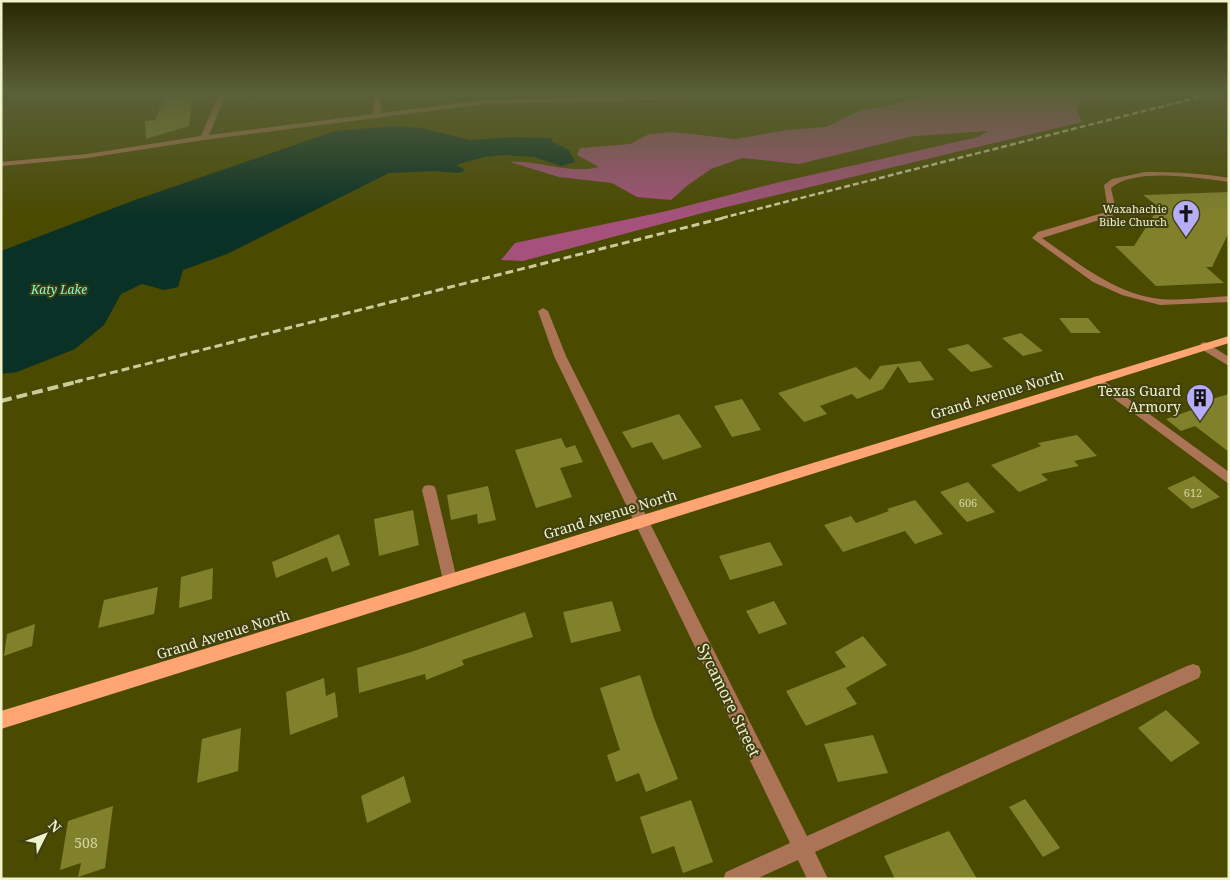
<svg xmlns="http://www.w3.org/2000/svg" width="1230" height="880" font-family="'Noto Serif',serif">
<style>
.forest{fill:#a5517c}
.water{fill:#093126}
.building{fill:#81812c}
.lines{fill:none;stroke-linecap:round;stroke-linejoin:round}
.minor{fill:#ab7456;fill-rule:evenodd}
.major{fill:#fea573;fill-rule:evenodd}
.rail-far2{stroke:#c9cb9a;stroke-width:2.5;stroke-dasharray:6 3;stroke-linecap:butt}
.rail-far1{stroke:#c9cb9a;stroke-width:3;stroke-dasharray:8 4;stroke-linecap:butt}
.rail{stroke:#c9cb9a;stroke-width:4;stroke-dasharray:11 5;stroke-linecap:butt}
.labels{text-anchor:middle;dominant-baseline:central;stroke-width:4;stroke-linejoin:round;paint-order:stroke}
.far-poi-label{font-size:11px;fill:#f0f2c9;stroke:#3f3f12;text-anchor:end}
.number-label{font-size:11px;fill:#d4d6a2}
.far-water-label{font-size:12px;font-style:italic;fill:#85fbd3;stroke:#3f3f12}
.poi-label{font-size:14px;fill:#f0f2c9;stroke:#3f3f12;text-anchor:end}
.street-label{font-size:14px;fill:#f0f2c9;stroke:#3f3f12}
.near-number-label{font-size:14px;fill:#d4d6a2}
.near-street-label{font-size:16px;fill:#f0f2c9;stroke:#3f3f12}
</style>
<rect width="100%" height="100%" fill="#4a4a01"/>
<path class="forest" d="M 935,92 L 1135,92 L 1081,100 L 1076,110 L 1082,122 L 710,211 L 523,261 L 501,260 L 515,243 L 667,211 L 780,182 L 978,137 L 988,131 L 914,136 L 799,164 L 742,158 L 711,169 L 688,185 L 671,200 L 637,197 L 612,183 L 559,177 L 510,162 C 540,160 570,175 599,167 L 577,155 L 580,148 L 630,144 L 649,134 L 672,132 L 736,139 L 786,130 L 826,127 L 863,109 L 885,107 Z"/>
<path class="water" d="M 394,126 L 421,128 L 470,140 L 514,137 L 551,138 L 553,142 L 569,150 L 575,162 L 561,166 L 534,157 L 505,155 L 484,157 L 459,164 L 456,166 L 463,168 L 464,171 L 459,173 L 435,171 L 389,173 L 227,254 L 183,270 L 178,287 L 164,290 L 142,284 L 121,294 L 104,325 L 75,349 L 17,372 L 1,374 L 1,251 L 135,200 L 335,131 Z"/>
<path class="building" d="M 167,92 L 193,92 L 189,126 L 146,139 L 145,121 L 155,120 Z
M 1229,192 L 1229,232 L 1212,267 L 1206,267 L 1224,283 L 1156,286 L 1115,246 L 1134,246 L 1159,207 L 1143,195 Z
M 1059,318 L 1088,318 L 1101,333 L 1071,333 Z
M 1021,333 L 1043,351 L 1023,356 L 1002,338 Z
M 968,344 L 993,367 L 971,372 L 947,349 Z
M 920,361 L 934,380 L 909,383 L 898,366 L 883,389 L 857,399 L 852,394 L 820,406 L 827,414 L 804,422 L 778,393 L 856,367 L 870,380 L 880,366 Z
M 1229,394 L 1229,452 L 1195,426 L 1181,431 L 1166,419 L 1209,404 L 1205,401 Z
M 742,399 L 761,430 L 732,437 L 714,406 Z
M 679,414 L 702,447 L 663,460 L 652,442 L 632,448 L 622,432 Z
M 1077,435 L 1097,456 L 1074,461 L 1079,466 L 1041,474 L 1048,480 L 1019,492 L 991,465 L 1041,446 L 1038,443 Z
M 561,438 L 566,448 L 575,445 L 583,462 L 560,468 L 572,497 L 536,508 L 515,450 Z
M 1194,476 L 1220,497 L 1192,509 L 1167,488 Z
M 968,482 L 995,512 L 967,522 L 940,492 Z
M 488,486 L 496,520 L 478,524 L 477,514 L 451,520 L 447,495 Z
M 915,500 L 943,534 L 915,544 L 905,531 L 843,552 L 824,525 L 851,516 L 856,523 L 889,511 L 887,509 Z
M 413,510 L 419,545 L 379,556 L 374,519 Z
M 339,534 L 350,565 L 332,572 L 327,557 L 276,578 L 272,562 Z
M 770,542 L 783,565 L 730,580 L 719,556 Z
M 213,568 L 212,599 L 179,608 L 181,577 Z
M 158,587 L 154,614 L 98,628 L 104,600 Z
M 612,601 L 621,631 L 571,643 L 563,612 Z
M 774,601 L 787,624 L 759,634 L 746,611 Z
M 525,612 L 533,637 L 462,660 L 464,665 L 426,680 L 425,674 L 359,693 L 357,668 L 411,652 Z
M 35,624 L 32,646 L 4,656 L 7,634 Z
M 863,636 L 887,665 L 846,688 L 857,704 L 806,726 L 786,691 L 846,667 L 835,652 Z
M 640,675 L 654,718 L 678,779 L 646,792 L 639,773 L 616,782 L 607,755 L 620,750 L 600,688 Z
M 324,678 L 326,696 L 335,692 L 338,717 L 290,735 L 286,692 Z
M 1166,710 L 1200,743 L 1171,762 L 1138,728 Z
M 241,728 L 238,771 L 197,783 L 202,739 Z
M 873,735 L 888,773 L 838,782 L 824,744 Z
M 404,776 L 411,802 L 367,823 L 361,796 Z
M 1025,799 L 1060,848 L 1043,857 L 1009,807 Z
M 691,800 L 713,862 L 683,873 L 674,846 L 652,854 L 640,817 Z
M 113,806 L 105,868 L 78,877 L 81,863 L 60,870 L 68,821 Z
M 949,831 L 977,879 L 895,879 L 884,856 Z"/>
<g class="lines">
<path class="minor" d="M 220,92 L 227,92 L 209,135 L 373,114 L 374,92 L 380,92 L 381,113 L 485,100 L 784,92 L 759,97 L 485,104 L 204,140 L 87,158 L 1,166 L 1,162 L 87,154 L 201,136 Z
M 1145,172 C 1173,172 1201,173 1229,178 L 1229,182 C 1199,178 1135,167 1111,188 L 1116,210 L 1112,216 L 1042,238 C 1078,263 1115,294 1160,299 C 1182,301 1207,297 1229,296 L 1229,302 L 1160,305 L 1122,295 L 1093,282 L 1032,238 L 1038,232 L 1106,212 L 1108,210 L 1104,185 L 1112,179 Z
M 543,308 L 548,311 L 566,356 L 807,836 L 1187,666 L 1193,664 L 1199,666 L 1201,672 L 1199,678 L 815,852 L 828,879 L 807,879 L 798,860 L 756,879 L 723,879 L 726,872 L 790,843 L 554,356 L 538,311 Z
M 1205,342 L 1229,357 L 1229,366 L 1201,349 L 1200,346 L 1201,343 Z
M 1097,376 L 1229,472 L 1229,484 L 1093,383 L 1091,380 L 1093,377 Z
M 429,485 L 434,486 L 436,490 L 457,580 L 455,585 L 450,587 L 445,585 L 443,580 L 422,490 L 424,486 Z"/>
<path class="major" d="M 1229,336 L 1229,343 L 1,729 L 1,711 Z"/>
<path class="rail-far2" d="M 722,218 L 1219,92"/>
<path class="rail-far1" d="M 75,382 L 727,217"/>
<path class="rail" d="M 1,401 L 80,381"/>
</g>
<linearGradient id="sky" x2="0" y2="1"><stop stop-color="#292901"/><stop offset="0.43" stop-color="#5a6038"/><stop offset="1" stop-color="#5a6038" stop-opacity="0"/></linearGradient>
<rect width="1230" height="216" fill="url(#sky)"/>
<defs>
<symbol id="church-pin" viewBox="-11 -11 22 30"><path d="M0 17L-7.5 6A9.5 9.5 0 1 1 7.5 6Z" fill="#b6acf8" stroke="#3f3f12"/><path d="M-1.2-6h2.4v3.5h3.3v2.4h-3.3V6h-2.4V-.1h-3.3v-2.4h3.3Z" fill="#111"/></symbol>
<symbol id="building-pin" viewBox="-11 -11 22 30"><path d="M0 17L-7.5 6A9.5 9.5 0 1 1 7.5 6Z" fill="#b6acf8" stroke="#3f3f12"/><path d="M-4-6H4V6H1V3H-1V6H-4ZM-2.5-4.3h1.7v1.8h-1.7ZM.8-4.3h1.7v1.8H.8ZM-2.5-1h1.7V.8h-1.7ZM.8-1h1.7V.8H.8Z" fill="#111"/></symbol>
</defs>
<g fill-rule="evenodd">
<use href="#church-pin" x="1170" y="198" width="32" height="43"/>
<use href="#building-pin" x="1184" y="382" width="32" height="43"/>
</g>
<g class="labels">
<g class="far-poi-label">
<text x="1167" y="208">Waxahachie<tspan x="1167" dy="13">Bible Church</tspan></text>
</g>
<g class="number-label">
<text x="1193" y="492">612</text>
<text x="968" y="502">606</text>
</g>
<g class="far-water-label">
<text x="59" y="289">Katy Lake</text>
</g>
<g class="poi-label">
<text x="1181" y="390">Texas Guard<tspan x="1181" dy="16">Armory</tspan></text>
</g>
<g class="street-label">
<text transform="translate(997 394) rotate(-17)">Grand Avenue North</text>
<text transform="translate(610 514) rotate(-17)">Grand Avenue North</text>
<text transform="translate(223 634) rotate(-17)">Grand Avenue North</text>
</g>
<g class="near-number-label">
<text x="86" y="842">508</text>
</g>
<g class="near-street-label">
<text transform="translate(729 700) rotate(64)">Sycamore Street</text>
</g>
</g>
<rect width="1230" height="880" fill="none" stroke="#f0f2c9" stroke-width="5"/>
<g transform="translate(45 835) rotate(48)" stroke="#3f3f12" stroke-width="4" paint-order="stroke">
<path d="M0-4L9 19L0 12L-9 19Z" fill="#f0f2c9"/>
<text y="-8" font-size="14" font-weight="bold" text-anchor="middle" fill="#f0f2c9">N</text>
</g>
</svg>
